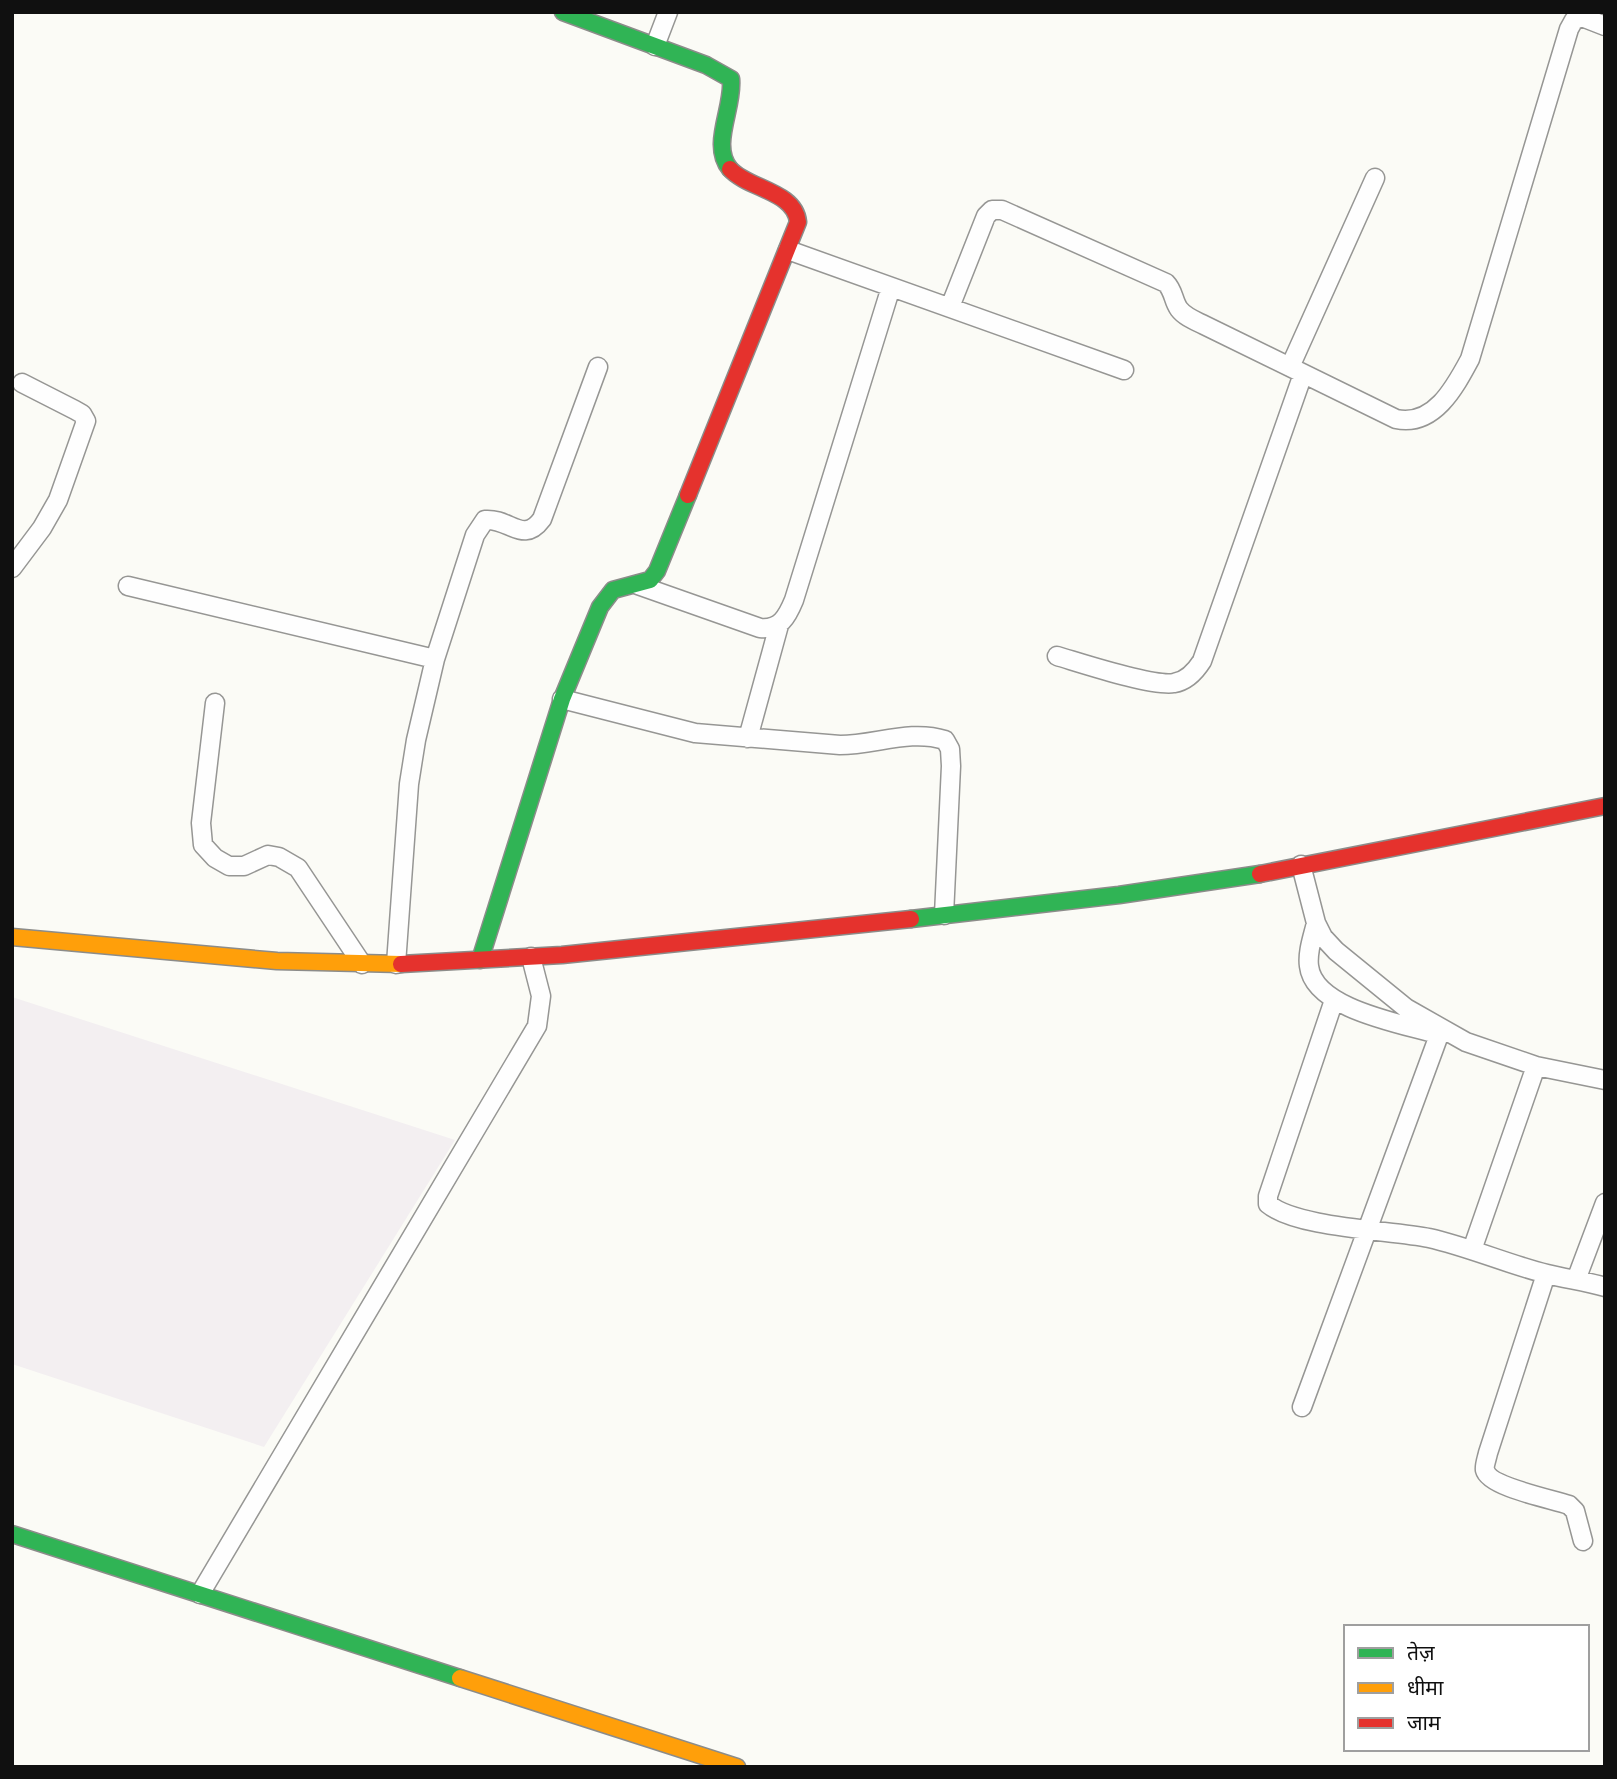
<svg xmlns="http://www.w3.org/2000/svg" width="1617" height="1779" font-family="'PT Serif','Noto Sans Devanagari',serif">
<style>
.industrial{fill:#f3eff1}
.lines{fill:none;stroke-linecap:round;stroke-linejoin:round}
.street-casing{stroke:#969694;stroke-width:21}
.fast-casing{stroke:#8c8c8a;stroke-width:19}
.slow-casing{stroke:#8c8c8a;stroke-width:19}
.jam-casing{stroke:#8c8c8a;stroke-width:19}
.street{stroke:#fefefe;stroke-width:18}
.fast{stroke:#30b455;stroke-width:16}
.slow{stroke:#ff9f0a;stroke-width:16}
.jam{stroke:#e5322d;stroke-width:16}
</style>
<rect width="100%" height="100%" fill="#fbfbf6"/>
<path class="industrial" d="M 12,997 L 455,1140 L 264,1447 L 12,1364 Z"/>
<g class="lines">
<defs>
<path id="street" d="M 655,46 L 668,12
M 788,250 L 1124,370
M 950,307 L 986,216 L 992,210 L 1002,210 L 1166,283 C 1174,291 1173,301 1179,309 C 1185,317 1196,321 1204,325 L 1396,419 C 1434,427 1455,387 1470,359 L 1569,29 L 1574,20 L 1582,17 L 1605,26
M 1290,367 L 1375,178
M 12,568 L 42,528 L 58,500 L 86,421 L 82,414 L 75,410 L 22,383
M 638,585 L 760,628 C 780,630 787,617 794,600 L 891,287
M 128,586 L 435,659
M 1057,656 C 1081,663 1153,687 1174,683 C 1187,681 1195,672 1202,661 L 1303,374
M 562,699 L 695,733 L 840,745 C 875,745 910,729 945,740 L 950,749 L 951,766 L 944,915
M 215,703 L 201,823 L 203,845 L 215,858 L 229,866 L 244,866 L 268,855 L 279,857 L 298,868 L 362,964
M 748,738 L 779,625
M 1301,865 L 1316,923 L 1323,937 L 1336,951 L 1406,1008 L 1466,1042 L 1536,1066 L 1605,1080
M 1316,923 C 1313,936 1307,952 1309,966 C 1314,1010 1405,1024 1440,1035
M 396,964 L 409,784 L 416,740 L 435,659 L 475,535 L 485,520 C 510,518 523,545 542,519 L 598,367
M 1334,1000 L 1268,1196 L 1268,1204 C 1297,1228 1389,1230 1429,1238 C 1469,1247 1507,1264 1547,1274 C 1566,1279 1586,1281 1605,1287
M 1472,1250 L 1536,1066
M 1546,1274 L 1488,1453 C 1487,1458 1484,1466 1485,1470 C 1489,1487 1552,1499 1569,1505 L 1575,1511 L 1583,1541
M 1576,1280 L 1605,1203
M 1302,1407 L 1439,1035
M 200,1594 L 537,1026 L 541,996 L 531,957"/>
<path id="fast" d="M 563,12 L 706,65 L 731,79 C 734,108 710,145 730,169
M 911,919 L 1119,895 L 1260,874
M 480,960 L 562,699 L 600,607 L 613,590 L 650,580 L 657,571 L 688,495
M 12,1534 L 460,1678"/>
<path id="slow" d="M 12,937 L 277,961 L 401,964
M 460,1678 L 737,1767"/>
<path id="jam" d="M 688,495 L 798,222 C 795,191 748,189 730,169
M 1260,874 L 1605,806
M 401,964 L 562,955 L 911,919"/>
</defs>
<use href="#street" class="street-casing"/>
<use href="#fast" class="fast-casing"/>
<use href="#slow" class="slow-casing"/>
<use href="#jam" class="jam-casing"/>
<use href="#street" class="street"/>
<use href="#fast" class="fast"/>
<use href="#slow" class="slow"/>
<use href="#jam" class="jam"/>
</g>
<rect width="1617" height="1779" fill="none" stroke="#101010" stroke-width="28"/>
<rect x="1344" y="1625" width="245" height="126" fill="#ffffff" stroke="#9f9f9f" stroke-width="2"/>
<rect x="1358" y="1648" width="35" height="10" fill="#30b455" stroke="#9f9f9f" stroke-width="2"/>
<text x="1407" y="1660" font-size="21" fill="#101010">तेज़</text>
<rect x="1358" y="1683" width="35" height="10" fill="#ff9f0a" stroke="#9f9f9f" stroke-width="2"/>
<text x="1407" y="1695" font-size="21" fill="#101010">धीमा</text>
<rect x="1358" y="1718" width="35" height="10" fill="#e5322d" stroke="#9f9f9f" stroke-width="2"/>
<text x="1407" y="1730" font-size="21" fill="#101010">जाम</text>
</svg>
